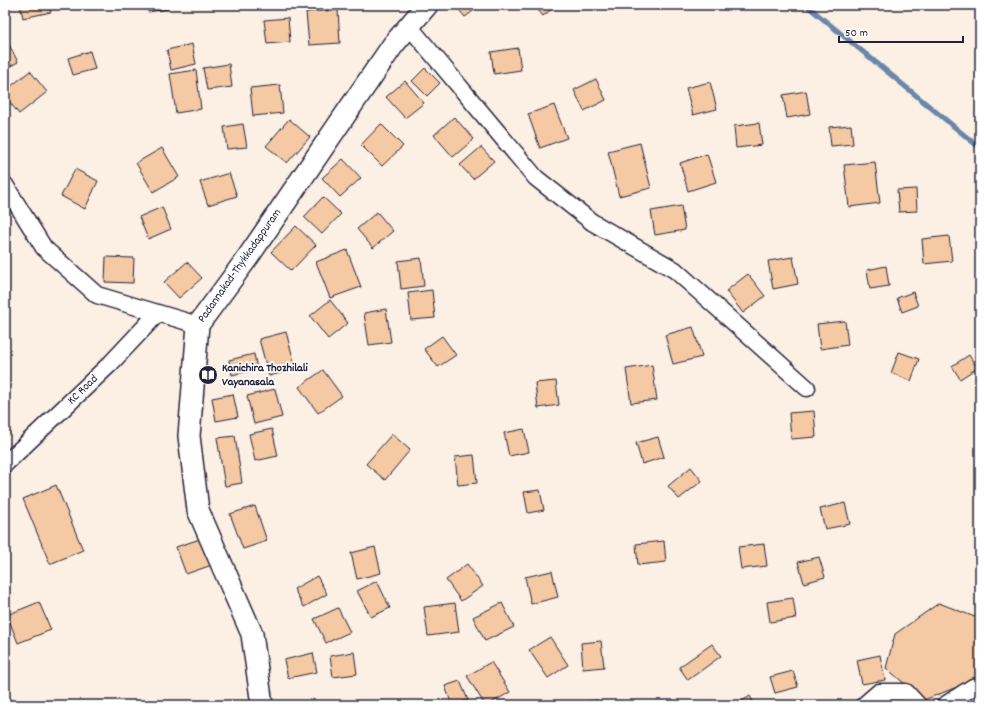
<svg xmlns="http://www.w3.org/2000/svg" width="985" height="710" font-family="Dekko,sans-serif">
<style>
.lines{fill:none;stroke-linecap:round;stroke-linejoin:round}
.stream{stroke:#6787a9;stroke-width:5}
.building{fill:#f4c9a3;stroke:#22223b}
.minor-casing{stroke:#22223b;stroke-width:19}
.major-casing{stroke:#22223b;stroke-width:24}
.minor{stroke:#fff;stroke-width:16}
.major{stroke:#fff;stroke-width:21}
.labels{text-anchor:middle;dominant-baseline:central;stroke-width:3.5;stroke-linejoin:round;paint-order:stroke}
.street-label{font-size:12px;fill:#22223b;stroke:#fff}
.poi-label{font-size:12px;font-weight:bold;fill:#22223b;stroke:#fff;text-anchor:start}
</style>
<rect width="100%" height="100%" fill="#fcefe3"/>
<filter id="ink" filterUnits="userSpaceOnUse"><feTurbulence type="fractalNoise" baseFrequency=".025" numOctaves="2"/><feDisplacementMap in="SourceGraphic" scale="8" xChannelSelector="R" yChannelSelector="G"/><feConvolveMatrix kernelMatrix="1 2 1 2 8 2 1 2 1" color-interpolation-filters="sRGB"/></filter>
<g filter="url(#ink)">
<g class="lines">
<path class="stream" d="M 806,5 L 980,148"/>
</g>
<path class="building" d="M 20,5 L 49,5 L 51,12 L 23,18 Z
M 147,5 L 168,5 L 168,9 L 148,12 Z
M 455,5 L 481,5 L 465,17 Z
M 534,5 L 557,5 L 543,16 Z
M 338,10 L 340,43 L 309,45 L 306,12 Z
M 288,18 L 290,42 L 267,44 L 264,20 Z
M 5,37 L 18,62 L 5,69 Z
M 192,44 L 196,64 L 171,70 L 167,50 Z
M 518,48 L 521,70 L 494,74 L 491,52 Z
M 90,51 L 95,69 L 73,75 L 68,58 Z
M 229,64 L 232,87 L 207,90 L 203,68 Z
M 425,68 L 440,83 L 427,96 L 412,81 Z
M 196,70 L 201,109 L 176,113 L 170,74 Z
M 30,71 L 47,92 L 19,114 L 5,96 L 5,91 Z
M 596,79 L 606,100 L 584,111 L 574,90 Z
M 405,81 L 424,103 L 405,118 L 386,97 Z
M 710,82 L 717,109 L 693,115 L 686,88 Z
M 280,85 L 283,113 L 253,116 L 250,88 Z
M 806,91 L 810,114 L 787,118 L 783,95 Z
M 554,105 L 567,138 L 540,148 L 528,114 Z
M 454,117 L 474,139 L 453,157 L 434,135 Z
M 289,119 L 310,137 L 287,163 L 266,146 Z
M 759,123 L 762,145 L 736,148 L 734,126 Z
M 243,124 L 247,147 L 227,149 L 224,127 Z
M 381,124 L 403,146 L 382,166 L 361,145 Z
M 851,125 L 853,144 L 831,146 L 829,127 Z
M 640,143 L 651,188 L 619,196 L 608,151 Z
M 481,147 L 494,161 L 473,179 L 460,165 Z
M 162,148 L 179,177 L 153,192 L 136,163 Z
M 707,154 L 716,182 L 688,191 L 680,163 Z
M 343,159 L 361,178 L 340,197 L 322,178 Z
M 875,162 L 880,203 L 849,207 L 844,165 Z
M 75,169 L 98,181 L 85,209 L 61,196 Z
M 229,173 L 237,196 L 208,205 L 200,182 Z
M 916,189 L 917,211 L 899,212 L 897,190 Z
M 323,197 L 341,214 L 322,234 L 304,217 Z
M 681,206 L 685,230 L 655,235 L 651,211 Z
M 162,207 L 171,229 L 148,239 L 139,217 Z
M 377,212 L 393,231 L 373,248 L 357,229 Z
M 296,226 L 316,245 L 291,271 L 271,252 Z
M 949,236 L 952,261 L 924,264 L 922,239 Z
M 347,250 L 361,287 L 330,298 L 316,262 Z
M 106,257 L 134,258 L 133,283 L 105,282 Z
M 793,257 L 798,284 L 773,289 L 768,261 Z
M 421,258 L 424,286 L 401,289 L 398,261 Z
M 187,262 L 202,278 L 179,298 L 164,282 Z
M 886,266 L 889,286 L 870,289 L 867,270 Z
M 748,274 L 765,296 L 743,313 L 726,291 Z
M 432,290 L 435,318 L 411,320 L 408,293 Z
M 913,292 L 918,306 L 902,312 L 897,298 Z
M 330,300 L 348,323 L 328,339 L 310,316 Z
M 386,309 L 391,342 L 369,345 L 364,313 Z
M 845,321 L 848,345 L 820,349 L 817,324 Z
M 693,327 L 702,357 L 673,364 L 665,335 Z
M 286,332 L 296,369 L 269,376 L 259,339 Z
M 442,336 L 456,355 L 438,367 L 424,349 Z
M 899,352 L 919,359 L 911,381 L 891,373 Z
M 254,354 L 257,369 L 232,375 L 229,360 Z
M 969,355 L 977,368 L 960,379 L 952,366 Z
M 652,365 L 657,400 L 631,403 L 626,369 Z
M 323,370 L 342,396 L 318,413 L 299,387 Z
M 556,381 L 559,405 L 538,408 L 535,383 Z
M 275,389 L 282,417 L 254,424 L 247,396 Z
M 233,394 L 238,417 L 216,421 L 212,398 Z
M 814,411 L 816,437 L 791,439 L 789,413 Z
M 272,429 L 278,456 L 255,461 L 249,434 Z
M 524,429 L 529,452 L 509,456 L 504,433 Z
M 392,434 L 410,450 L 385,480 L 366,464 Z
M 235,436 L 242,483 L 225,486 L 217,438 Z
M 658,437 L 664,457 L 642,464 L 636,443 Z
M 474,455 L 477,483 L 458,485 L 455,457 Z
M 691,467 L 702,481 L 679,499 L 668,486 Z
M 56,485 L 83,550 L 50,564 L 23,499 Z
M 540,490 L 544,510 L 528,513 L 524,492 Z
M 845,503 L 850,524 L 825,529 L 820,509 Z
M 255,506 L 267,541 L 243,549 L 230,514 Z
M 203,538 L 212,565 L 186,574 L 176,547 Z
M 664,541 L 666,562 L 638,565 L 636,544 Z
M 764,544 L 767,566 L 741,569 L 738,547 Z
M 375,547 L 381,573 L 357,579 L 351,553 Z
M 819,557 L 825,577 L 804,583 L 798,562 Z
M 467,564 L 483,586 L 461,601 L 446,580 Z
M 552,571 L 558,597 L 531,604 L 525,577 Z
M 317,576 L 327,594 L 304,607 L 294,589 Z
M 377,581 L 390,608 L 371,617 L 357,591 Z
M 793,598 L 796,618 L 770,622 L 767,602 Z
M 39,602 L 51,630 L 18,643 L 7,615 Z
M 455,603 L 459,632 L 428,636 L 424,607 Z
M 502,603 L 514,627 L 485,641 L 473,617 Z
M 939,603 L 980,619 L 980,678 L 924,700 L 886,668 L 895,634 Z
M 338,608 L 350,632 L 326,643 L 314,619 Z
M 550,637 L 568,665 L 548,678 L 529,650 Z
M 601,641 L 604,667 L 583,669 L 581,643 Z
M 712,644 L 721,656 L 688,680 L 679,667 Z
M 354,652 L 357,674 L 333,677 L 330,656 Z
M 313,653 L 317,672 L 288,678 L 284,660 Z
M 880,655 L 885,680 L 862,684 L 857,660 Z
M 491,662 L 510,692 L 488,705 L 485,705 L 467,676 Z
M 793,671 L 798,687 L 775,693 L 770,677 Z
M 460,681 L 468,700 L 452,705 L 445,686 Z
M 750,696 L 755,705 L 736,705 Z
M 597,700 L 598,705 L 570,705 L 570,703 Z"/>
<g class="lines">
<defs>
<path id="minor" d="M 409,26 L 536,178 L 592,222 L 675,270 L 807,388
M 5,185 L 44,248 L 97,295 L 198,325
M 5,464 L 111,363 L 158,313
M 864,705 L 879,692 L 906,692 L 918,705
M 945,705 L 973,687 L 980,686"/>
<path id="major" d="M 262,705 L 252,634 L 198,510 L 189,436 L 198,325 L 248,257 L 393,45 L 427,5"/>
</defs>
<use href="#minor" class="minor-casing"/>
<use href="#major" class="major-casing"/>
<use href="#minor" class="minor"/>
<use href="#major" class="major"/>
</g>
</g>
<defs>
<symbol id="library-disc" viewBox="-11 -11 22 22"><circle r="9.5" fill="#22223b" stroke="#fff"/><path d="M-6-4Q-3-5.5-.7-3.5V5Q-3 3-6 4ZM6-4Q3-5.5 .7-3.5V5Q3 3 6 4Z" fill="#fff"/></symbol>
</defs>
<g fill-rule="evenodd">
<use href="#library-disc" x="197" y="364" width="22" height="22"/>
</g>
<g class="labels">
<g class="street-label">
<text transform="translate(240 266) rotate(-55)">Padannakad-Thykkadappuram</text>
<text transform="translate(83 390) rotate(-44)">KC Road</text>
</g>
<g class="poi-label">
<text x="222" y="368">Kanichira Thozhilali<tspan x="222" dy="14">Vayanasala</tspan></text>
</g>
</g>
<rect width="985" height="710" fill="none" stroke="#fff" stroke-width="20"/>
<rect x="10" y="10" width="965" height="690" fill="none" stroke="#22223b" stroke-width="1.5" filter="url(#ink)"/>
<path d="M839 36v6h124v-6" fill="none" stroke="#22223b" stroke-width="2"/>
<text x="845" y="36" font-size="12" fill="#22223b" stroke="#ffffff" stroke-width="3" paint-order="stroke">50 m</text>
</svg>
